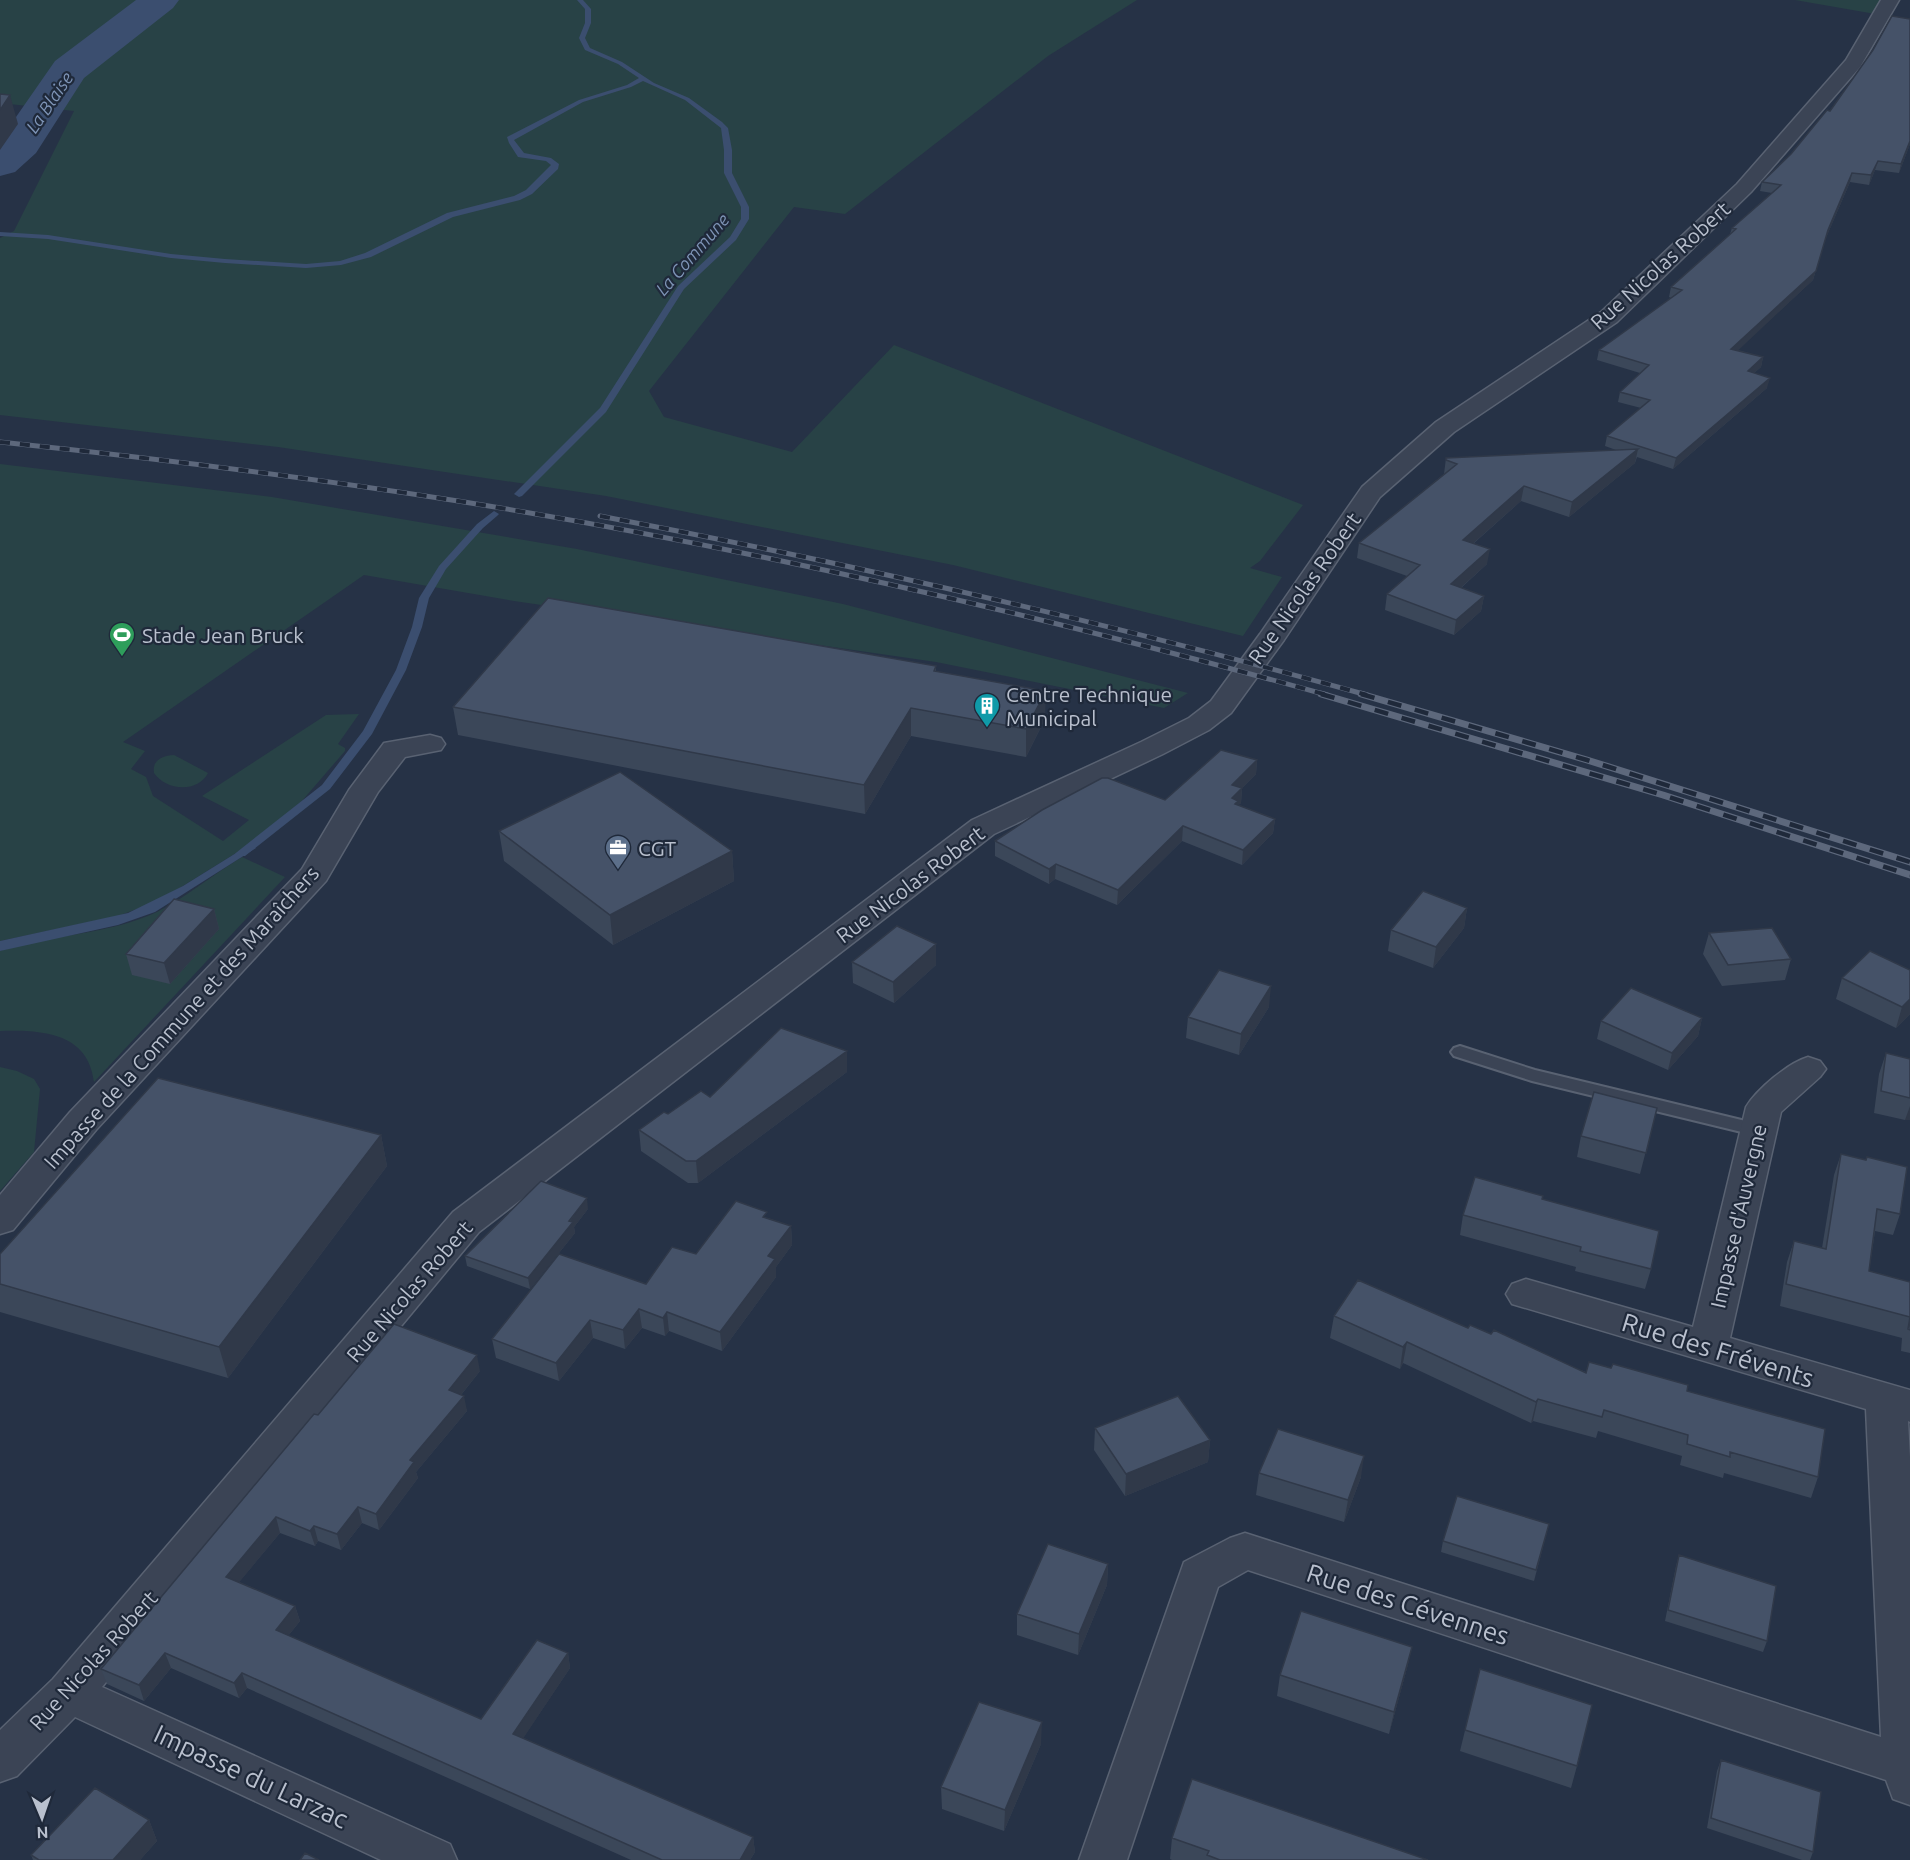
<svg xmlns="http://www.w3.org/2000/svg" width="1910" height="1860" font-family="Ubuntu,sans-serif">
<style>
.green{fill:#284246}
.water{fill:#3b4e6f}
.lines{fill:none;stroke-linecap:round;stroke-linejoin:round}
.stream{fill:#3b4e6f;fill-rule:evenodd}
.river{fill:#3b4e6f;fill-rule:evenodd}
.service-casing{stroke:#596272;stroke-width:4}
.minor-casing{stroke:#596272;stroke-width:3}
.service{fill:#3b4455;fill-rule:evenodd}
.minor{fill:#3b4455;fill-rule:evenodd}
.rail-far1-casing{stroke:#5d687c;stroke-width:5}
.rail-casing{stroke:#5d687c;stroke-width:7}
.rail-far1{stroke:#1f293a;stroke-width:4;stroke-dasharray:10;stroke-linecap:butt}
.rail{stroke:#1f293a;stroke-width:4.5;stroke-dasharray:14;stroke-linecap:butt}
.wall{fill:#3b4759}
.shaded-wall{fill:#303949}
.building{fill:#455268;stroke:#303949;stroke-width:1.5}
.labels{text-anchor:middle;dominant-baseline:central;stroke-width:4.5;stroke-linejoin:round;paint-order:stroke}
.far-water-label{font-size:18px;font-style:italic;fill:#7e94b6;stroke:#1f293a}
.street-label{font-size:21px;fill:#b9c0ce;stroke:#1f293a}
.poi-label{font-size:21px;fill:#b9c0ce;stroke:#1f293a;text-anchor:start}
.near-street-label{font-size:26px;fill:#b9c0ce;stroke:#1f293a}
</style>
<rect width="100%" height="100%" fill="#263246"/>
<path class="green" d="M 0,0 L 1137,0 L 1048,56 L 845,214 L 794,207 L 649,391 L 664,417 L 792,452 L 894,345 L 1303,505 L 1260,561 L 1250,568 L 1282,577 L 1243,636 L 953,565 L 606,496 L 278,447 L 0,415 L 0,238 L 14,231 L 74,111 L 0,103 Z
M 1795,0 L 1887,0 L 1881,15 Z
M 0,464 L 272,497 L 577,549 L 843,604 L 1188,693 L 1164,708 L 936,662 L 514,601 L 364,575 L 123,742 L 145,751 L 131,769 L 146,777 L 153,796 L 223,841 L 249,820 L 202,796 L 326,715 L 359,714 L 338,744 L 345,748 L 345,751 L 301,802 L 249,845 L 183,886 L 150,904 L 118,916 L 0,941 Z
M 174,755 L 208,773 C 198,793 166,791 154,773 C 152,760 162,756 174,755 Z
M 242,857 L 285,877 L 94,1082 C 88,1032 41,1030 0,1031 L 0,951 C 51,934 108,935 157,912 C 187,897 213,874 242,857 Z
M 0,1067 L 17,1071 L 34,1079 L 40,1089 L 34,1152 L 0,1191 Z"/>
<path class="water" d="M 249,845 L 256,848 L 155,912 L 118,925 L 0,951 L 0,941 L 128,913 L 183,886 Z"/>
<g class="lines">
<path class="stream" d="M 577,0 L 583,0 L 591,9 L 591,23 L 585,38 L 590,48 L 622,62 L 654,83 L 689,98 L 722,122 L 728,128 L 732,150 L 732,173 L 749,207 L 749,219 L 736,240 L 684,289 L 606,412 L 522,496 L 519,497 L 514,494 L 600,408 L 678,286 L 730,237 L 741,219 L 741,207 L 724,173 L 724,150 L 721,128 L 685,100 L 643,81 L 631,87 L 583,102 L 514,140 L 524,153 L 551,158 L 559,164 L 558,169 L 532,194 L 520,200 L 453,217 L 371,257 L 341,265 L 306,268 L 225,263 L 171,258 L 48,239 L 0,236 L 0,232 L 48,235 L 171,254 L 225,259 L 306,264 L 340,261 L 365,253 L 447,213 L 514,196 L 526,190 L 551,165 L 546,161 L 518,157 L 509,143 L 507,137 L 579,100 L 627,85 L 639,78 L 618,64 L 585,50 L 579,38 L 585,23 L 585,9 Z
M 494,511 L 499,514 L 497,516 L 483,528 L 446,569 L 429,598 L 422,627 L 406,670 L 372,734 L 330,789 L 245,856 L 237,856 L 235,854 L 237,852 L 322,785 L 363,731 L 396,670 L 412,627 L 419,598 L 439,566 L 477,524 Z"/>
<path class="river" d="M 136,0 L 179,0 L 173,8 L 84,78 L 36,153 L 15,172 L 0,176 L 0,140 L 55,61 Z"/>
<defs>
<path id="service" d="M 1460,1046 L 1535,1070 L 1758,1124 L 1764,1126 L 1767,1130 L 1764,1134 L 1758,1136 L 1532,1081 L 1454,1056 L 1451,1052 L 1454,1048 Z"/>
<path id="minor" d="M 1881,0 L 1899,0 L 1860,67 L 1751,192 L 1617,322 L 1454,432 L 1380,497 L 1284,640 L 1231,713 L 1209,730 L 1163,754 L 994,834 L 479,1232 L 102,1687 L 450,1844 L 457,1860 L 381,1860 L 75,1717 L 17,1776 L 0,1782 L 0,1730 L 53,1679 L 453,1212 L 972,820 L 1141,742 L 1189,718 L 1211,701 L 1260,634 L 1362,487 L 1436,422 L 1601,312 L 1737,184 L 1846,60 Z
M 430,735 L 441,738 L 445,744 L 441,750 L 405,757 L 378,792 L 326,881 L 96,1130 L 13,1230 L 0,1234 L 0,1195 L 70,1112 L 302,869 L 349,790 L 384,743 Z
M 1808,1057 L 1820,1061 L 1826,1069 L 1820,1077 L 1781,1112 L 1730,1338 L 1910,1390 L 1910,1422 L 1908,1421 L 1910,1457 L 1910,1805 L 1893,1799 L 1886,1780 L 1248,1570 L 1218,1587 L 1127,1860 L 1079,1860 L 1184,1562 L 1230,1538 L 1245,1533 L 1881,1737 L 1866,1409 L 1512,1304 L 1506,1294 L 1512,1284 L 1526,1279 L 1693,1327 L 1746,1107 C 1757,1089 1788,1063 1808,1057 Z"/>
</defs>
<use href="#service" class="service-casing"/>
<use href="#minor" class="minor-casing"/>
<use href="#service" class="service"/>
<use href="#minor" class="minor"/>
<defs>
<path id="rail-far1" d="M 0,442 C 153,458 306,477 458,501 C 751,548 1041,615 1327,695
M 600,516 C 859,565 1113,624 1367,695"/>
<path id="rail" d="M 1321,694 L 1663,795 L 1910,875
M 1361,694 L 1587,760 L 1910,862"/>
</defs>
<use href="#rail-far1" class="rail-far1-casing"/>
<use href="#rail" class="rail-casing"/>
<use href="#rail-far1" class="rail-far1"/>
<use href="#rail" class="rail"/>
</g>
<path class="wall" d="M 1910,144 L 1899,173 L 1875,170 L 1869,185 L 1850,182 L 1825,240 L 1813,280 L 1737,350 L 1763,357 L 1761,367 L 1754,373 L 1767,388 L 1673,469 L 1637,457 L 1635,463 L 1569,517 L 1521,501 L 1473,544 L 1487,564 L 1461,588 L 1484,596 L 1481,611 L 1454,635 L 1385,610 L 1387,594 L 1407,576 L 1357,558 L 1359,543 L 1444,474 L 1446,458 L 1616,450 L 1605,446 L 1607,436 L 1641,408 L 1618,402 L 1620,392 L 1640,373 L 1597,360 L 1599,350 L 1671,298 L 1669,297 L 1671,287 L 1730,234 L 1732,228 L 1772,193 L 1760,191 L 1762,182 Z
M 936,666 L 936,671 L 1045,719 L 1026,757 L 911,736 L 865,814 L 458,735 L 453,707 Z
M 1257,760 L 1256,774 L 1242,788 L 1241,803 L 1238,805 L 1275,819 L 1273,833 L 1242,865 L 1182,841 L 1117,905 L 1055,879 L 1049,884 L 995,856 L 995,841 L 1165,800 Z
M 499,831 L 732,851 L 734,881 L 613,945 L 504,861 Z
M 1467,908 L 1464,928 L 1433,968 L 1388,951 L 1391,930 Z
M 214,909 L 219,929 L 170,984 L 132,975 L 126,954 Z
M 1709,933 L 1791,959 L 1785,980 L 1722,986 L 1703,954 Z
M 936,944 L 936,965 L 894,1003 L 853,983 L 852,962 Z
M 1910,970 L 1910,1014 L 1896,1028 L 1836,999 L 1842,978 Z
M 1269,1007 L 1239,1055 L 1186,1038 L 1188,1017 Z
M 1702,1018 L 1698,1036 L 1668,1070 L 1597,1039 L 1601,1021 Z
M 1886,1053 L 1910,1059 L 1910,1120 L 1905,1120 L 1874,1113 L 1879,1074 Z
M 847,1072 L 698,1183 L 688,1183 L 641,1151 L 639,1130 L 668,1114 L 710,1097 Z
M 1657,1108 L 1640,1174 L 1577,1157 L 1581,1136 Z
M 381,1135 L 387,1166 L 228,1378 L 0,1312 L 0,1254 Z
M 1841,1154 L 1900,1214 L 1893,1235 L 1875,1231 L 1869,1271 L 1910,1282 L 1910,1353 L 1901,1351 L 1902,1338 L 1780,1306 L 1787,1262 L 1794,1241 L 1822,1248 L 1834,1175 Z
M 1542,1199 L 1651,1269 L 1645,1289 L 1575,1271 L 1576,1267 L 1460,1235 L 1463,1215 Z
M 588,1209 L 574,1227 L 575,1233 L 530,1289 L 467,1266 L 465,1256 Z
M 768,1218 L 791,1226 L 792,1245 L 776,1267 L 776,1277 L 722,1351 L 669,1331 L 665,1336 L 642,1328 L 625,1349 L 593,1338 L 559,1381 L 496,1358 L 492,1339 L 646,1284 L 696,1254 Z
M 1334,1316 L 1468,1328 L 1586,1372 L 1687,1391 L 1818,1477 L 1811,1498 L 1724,1473 L 1723,1478 L 1680,1465 L 1682,1456 L 1598,1431 L 1596,1438 L 1533,1421 L 1531,1423 L 1403,1363 L 1400,1369 L 1330,1338 Z
M 480,1371 L 461,1395 L 467,1411 L 416,1472 L 418,1478 L 379,1530 L 362,1523 L 341,1550 L 318,1541 L 315,1546 L 280,1533 L 239,1582 L 295,1606 L 300,1621 L 288,1636 L 481,1719 L 568,1653 L 570,1668 L 523,1738 L 753,1837 L 755,1852 L 750,1860 L 631,1860 L 247,1688 L 239,1698 L 171,1668 L 144,1701 L 107,1684 L 101,1669 L 318,1415 Z
M 1095,1428 L 1210,1440 L 1208,1462 L 1125,1496 L 1094,1450 Z
M 1259,1473 L 1361,1477 L 1344,1522 L 1256,1495 Z
M 1549,1524 L 1534,1581 L 1441,1552 L 1443,1541 Z
M 1679,1555 L 1767,1641 L 1763,1652 L 1665,1621 L 1676,1566 Z
M 1108,1564 L 1107,1585 L 1078,1655 L 1017,1635 L 1017,1614 Z
M 1412,1647 L 1407,1668 L 1389,1734 L 1277,1696 L 1280,1675 Z
M 1480,1669 L 1577,1766 L 1571,1788 L 1460,1751 Z
M 1041,1744 L 1004,1831 L 942,1809 L 941,1787 Z
M 1721,1760 L 1813,1852 L 1810,1860 L 1802,1860 L 1707,1828 L 1717,1771 Z
M 149,1820 L 157,1841 L 140,1860 L 33,1860 L 31,1855 Z
M 1172,1838 L 1428,1860 L 1172,1860 L 1170,1859 Z"/>
<path class="shaded-wall" d="M 10,95 L 18,124 L 0,150 L 0,110 Z
M 1910,141 L 1910,144 L 1899,173 L 1901,164 Z
M 1878,161 L 1875,170 L 1869,185 L 1871,175 Z
M 1852,173 L 1850,182 L 1825,240 L 1813,280 L 1729,359 L 1731,349 L 1828,230 Z
M 1763,357 L 1761,367 L 1745,381 L 1748,371 Z
M 1770,378 L 1767,388 L 1673,469 L 1676,458 Z
M 1638,449 L 1635,463 L 1569,517 L 1572,502 Z
M 1524,486 L 1521,501 L 1460,555 L 1463,540 Z
M 1490,549 L 1487,564 L 1448,599 L 1451,584 Z
M 1484,596 L 1481,611 L 1454,635 L 1456,620 Z
M 1046,691 L 1045,719 L 1026,757 L 1026,729 Z
M 911,708 L 911,736 L 865,814 L 864,785 Z
M 1257,760 L 1256,774 L 1242,788 L 1241,803 L 1231,813 L 1232,785 Z
M 1275,819 L 1273,833 L 1242,865 L 1243,850 Z
M 1183,826 L 1182,841 L 1117,905 L 1118,890 Z
M 732,851 L 734,881 L 613,945 L 610,915 Z
M 1056,864 L 1055,879 L 1049,884 L 1049,869 Z
M 1467,908 L 1464,928 L 1433,968 L 1436,947 Z
M 214,909 L 219,929 L 170,984 L 164,963 Z
M 936,944 L 936,965 L 894,1003 L 893,982 Z
M 1271,986 L 1269,1007 L 1239,1055 L 1241,1034 Z
M 1910,999 L 1910,1014 L 1896,1028 L 1902,1007 Z
M 1702,1018 L 1698,1036 L 1668,1070 L 1672,1053 Z
M 847,1051 L 847,1072 L 698,1183 L 696,1161 Z
M 1910,1106 L 1910,1120 L 1905,1120 Z
M 381,1135 L 387,1166 L 228,1378 L 219,1347 Z
M 587,1198 L 588,1209 L 574,1227 L 575,1233 L 530,1289 L 528,1278 Z
M 791,1226 L 792,1245 L 776,1267 L 776,1277 L 722,1351 L 720,1332 L 768,1256 Z
M 639,1309 L 642,1328 L 625,1349 L 623,1330 Z
M 667,1312 L 669,1331 L 665,1336 L 663,1318 Z
M 590,1320 L 593,1338 L 559,1381 L 556,1363 Z
M 1407,1342 L 1403,1363 L 1400,1369 L 1403,1347 Z
M 477,1355 L 480,1371 L 452,1406 L 449,1390 Z
M 464,1396 L 467,1411 L 416,1472 L 418,1478 L 379,1530 L 376,1514 L 410,1460 Z
M 1538,1399 L 1533,1421 L 1531,1423 L 1536,1402 Z
M 1210,1440 L 1208,1462 L 1125,1496 L 1126,1474 Z
M 1364,1456 L 1361,1477 L 1344,1522 L 1348,1500 Z
M 358,1507 L 362,1523 L 341,1550 L 337,1534 Z
M 276,1517 L 280,1533 L 231,1592 L 226,1577 Z
M 314,1526 L 318,1541 L 315,1546 L 310,1531 Z
M 1108,1564 L 1107,1585 L 1078,1655 L 1079,1634 Z
M 295,1606 L 300,1621 L 280,1646 L 276,1630 Z
M 1412,1647 L 1407,1668 L 1389,1734 L 1394,1712 Z
M 165,1653 L 171,1668 L 144,1701 L 139,1685 Z
M 568,1653 L 570,1668 L 516,1749 L 513,1734 Z
M 242,1673 L 247,1688 L 239,1698 L 234,1683 Z
M 1042,1722 L 1041,1744 L 1004,1831 L 1005,1810 Z
M 149,1820 L 157,1841 L 140,1860 L 113,1860 Z
M 753,1837 L 755,1852 L 750,1860 L 740,1860 Z"/>
<path class="building" d="M 1892,16 L 1910,19 L 1910,141 L 1901,164 L 1878,161 L 1871,175 L 1852,173 L 1828,230 L 1816,271 L 1731,349 L 1763,357 L 1748,371 L 1770,378 L 1676,458 L 1607,436 L 1650,400 L 1620,392 L 1649,365 L 1599,350 L 1682,290 L 1671,287 L 1736,229 L 1732,228 L 1781,185 L 1762,182 L 1791,154 L 1827,110 L 1830,111 L 1873,50 Z
M 0,94 L 10,95 L 0,110 Z
M 1638,449 L 1572,502 L 1524,486 L 1463,540 L 1490,549 L 1451,584 L 1484,596 L 1456,620 L 1387,594 L 1420,565 L 1359,543 L 1457,464 L 1446,460 L 1446,458 Z
M 548,598 L 936,666 L 934,671 L 1046,691 L 1026,729 L 911,708 L 864,785 L 453,707 Z
M 1221,750 L 1257,760 L 1232,785 L 1242,788 L 1232,798 L 1238,801 L 1235,804 L 1275,819 L 1243,850 L 1183,826 L 1118,890 L 1056,864 L 1049,869 L 995,841 L 1042,810 L 1102,778 L 1108,778 L 1165,800 Z
M 620,772 L 732,851 L 610,915 L 499,831 Z
M 1423,891 L 1467,908 L 1436,947 L 1391,930 Z
M 174,899 L 214,909 L 164,963 L 126,954 Z
M 897,926 L 936,944 L 893,982 L 852,962 Z
M 1772,928 L 1791,959 L 1728,965 L 1709,933 Z
M 1870,951 L 1910,970 L 1910,999 L 1902,1007 L 1842,978 Z
M 1219,970 L 1271,986 L 1241,1034 L 1188,1017 Z
M 1631,988 L 1702,1018 L 1672,1053 L 1601,1021 Z
M 781,1028 L 847,1051 L 696,1161 L 686,1161 L 639,1130 L 664,1112 L 668,1114 L 701,1091 L 710,1097 Z
M 1886,1053 L 1910,1059 L 1910,1098 L 1881,1091 Z
M 158,1078 L 381,1135 L 219,1347 L 0,1284 L 0,1254 Z
M 1594,1092 L 1657,1108 L 1646,1153 L 1581,1136 Z
M 1841,1154 L 1866,1160 L 1867,1157 L 1907,1167 L 1900,1214 L 1877,1209 L 1869,1271 L 1910,1282 L 1910,1330 L 1908,1329 L 1910,1317 L 1786,1284 L 1794,1241 L 1826,1249 Z
M 1475,1177 L 1543,1196 L 1542,1199 L 1659,1231 L 1651,1269 L 1580,1251 L 1581,1247 L 1463,1215 Z
M 541,1181 L 587,1198 L 569,1221 L 573,1222 L 528,1278 L 465,1256 Z
M 736,1201 L 767,1212 L 763,1217 L 791,1226 L 768,1256 L 775,1259 L 720,1332 L 667,1312 L 663,1318 L 639,1309 L 623,1330 L 590,1320 L 556,1363 L 492,1339 L 559,1254 L 646,1284 L 672,1247 L 696,1254 Z
M 1358,1280 L 1468,1328 L 1470,1325 L 1491,1334 L 1494,1330 L 1586,1373 L 1589,1362 L 1611,1368 L 1613,1364 L 1688,1385 L 1687,1391 L 1825,1429 L 1818,1477 L 1730,1452 L 1730,1457 L 1687,1444 L 1688,1435 L 1604,1410 L 1602,1417 L 1538,1399 L 1536,1402 L 1407,1342 L 1403,1347 L 1334,1316 Z
M 394,1324 L 477,1355 L 449,1390 L 464,1396 L 410,1460 L 414,1462 L 376,1514 L 358,1507 L 337,1534 L 314,1526 L 310,1531 L 276,1517 L 226,1577 L 295,1606 L 276,1630 L 481,1719 L 537,1640 L 568,1653 L 513,1734 L 753,1837 L 740,1860 L 662,1860 L 242,1673 L 234,1683 L 165,1653 L 139,1685 L 101,1669 L 314,1414 L 318,1415 Z
M 1178,1396 L 1210,1440 L 1126,1474 L 1095,1428 Z
M 1278,1429 L 1364,1456 L 1348,1500 L 1259,1473 Z
M 1457,1496 L 1549,1524 L 1536,1570 L 1443,1541 Z
M 1048,1544 L 1108,1564 L 1079,1634 L 1017,1614 Z
M 1679,1555 L 1776,1586 L 1767,1641 L 1668,1610 Z
M 1301,1611 L 1412,1647 L 1394,1712 L 1280,1675 Z
M 1480,1669 L 1592,1705 L 1577,1766 L 1465,1730 Z
M 979,1702 L 1042,1722 L 1005,1810 L 941,1787 Z
M 1721,1760 L 1821,1792 L 1813,1852 L 1711,1818 Z
M 1192,1779 L 1428,1860 L 1220,1860 L 1207,1855 L 1209,1851 L 1172,1838 Z
M 95,1788 L 149,1820 L 113,1860 L 39,1860 L 31,1855 Z
M 305,1853 L 319,1860 L 300,1860 Z"/>
<defs>
<symbol id="stadium-pin" viewBox="-11 -11 22 30"><path d="M0 17L-7.5 6A9.5 9.5 0 1 1 7.5 6Z" fill="#2e9e5b" stroke="#1f293a"/><path d="M0-5a6.5 5 0 1 0 0 10a6.5 5 0 1 0 0-10ZM-3.5-1.8h7v3.6h-7Z" fill="#fff"/></symbol>
<symbol id="building-pin" viewBox="-11 -11 22 30"><path d="M0 17L-7.5 6A9.5 9.5 0 1 1 7.5 6Z" fill="#0f9aa8" stroke="#1f293a"/><path d="M-4-6H4V6H1V3H-1V6H-4ZM-2.5-4.3h1.7v1.8h-1.7ZM.8-4.3h1.7v1.8H.8ZM-2.5-1h1.7V.8h-1.7ZM.8-1h1.7V.8H.8Z" fill="#fff"/></symbol>
<symbol id="office-pin" viewBox="-11 -11 22 30"><path d="M0 17L-7.5 6A9.5 9.5 0 1 1 7.5 6Z" fill="#5c6f8a" stroke="#1f293a"/><path d="M-6-3h4V-5.5h4V-3h4V5H-6ZM-1-4.5V-3h2v-1.5ZM-6 0V1H6V0Z" fill="#fff"/></symbol>
</defs>
<g fill-rule="evenodd">
<use href="#stadium-pin" x="107" y="620" width="30" height="40"/>
<use href="#building-pin" x="972" y="691" width="30" height="40"/>
<use href="#office-pin" x="603" y="833" width="30" height="40"/>
</g>
<g class="labels">
<g class="far-water-label">
<text transform="translate(49 102) rotate(-56)">La Blaise</text>
<text transform="translate(692 254) rotate(-49)">La Commune</text>
</g>
<g class="street-label">
<text transform="translate(1660 265) rotate(-42)">Rue Nicolas Robert</text>
<text transform="translate(1304 588) rotate(-55)">Rue Nicolas Robert</text>
<text transform="translate(910 884) rotate(-37)">Rue Nicolas Robert</text>
<text transform="translate(181 1017) rotate(-48)">Impasse de la Commune et des Maraîchers</text>
<text transform="translate(1738 1216) rotate(-77)">Impasse d'Auvergne</text>
<text transform="translate(409 1291) rotate(-49)">Rue Nicolas Robert</text>
<text transform="translate(93 1660) rotate(-48)">Rue Nicolas Robert</text>
</g>
<g class="poi-label">
<text x="142" y="635">Stade Jean Bruck</text>
<text x="1006" y="694">Centre Technique<tspan x="1006" dy="24">Municipal</tspan></text>
<text x="638" y="848">CGT</text>
</g>
<g class="near-street-label">
<text transform="translate(1718 1350) rotate(17)">Rue des Frévents</text>
<text transform="translate(1408 1604) rotate(18)">Rue des Cévennes</text>
<text transform="translate(251 1776) rotate(25)">Impasse du Larzac</text>
</g>
</g>
<g transform="translate(42 1818) rotate(178)" stroke="#1f293a" stroke-width="4.5" paint-order="stroke">
<path d="M0-4.5L10 22L0 15L-10 22Z" fill="#b9c0ce"/>
<text y="-9" font-size="16" font-weight="bold" text-anchor="middle" fill="#b9c0ce">N</text>
</g>
</svg>
